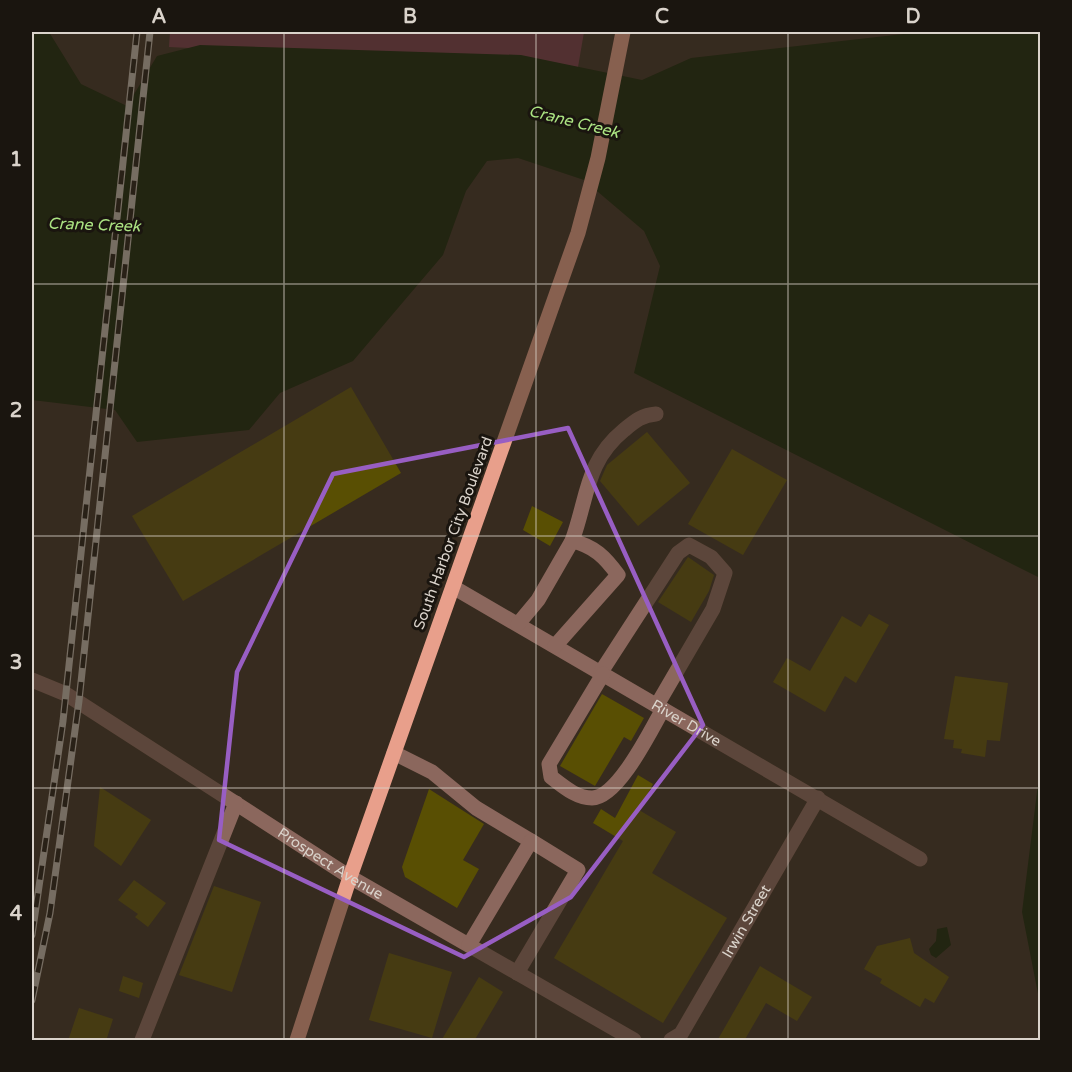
<svg xmlns="http://www.w3.org/2000/svg" width="1072" height="1072" font-family="'Varela Round',sans-serif">
<style>
.green{fill:#743748}
.water{fill:#0a1d00}
.building{fill:#594f03}
.lines{fill:none;stroke-linecap:round;stroke-linejoin:round}
.minor{stroke:#8b675d;stroke-width:15}
.major{stroke:#e89f8b;stroke-width:15}
.rail-casing{stroke:#c3bcb3;stroke-width:7}
.rail{stroke:#1a150f;stroke-width:4.5;stroke-dasharray:14;stroke-linecap:butt}
.marked{fill:none;stroke:#985ec3;stroke-width:4.5;stroke-linejoin:round}
.grid{fill:none;stroke:#dad3cb;stroke-width:1.5;stroke-opacity:0.55}
.labels{text-anchor:middle;dominant-baseline:central;stroke-width:6;stroke-linejoin:round;paint-order:stroke}
.street-label{font-size:15px;fill:#dad3cb;stroke:#1a150f}
.water-label{font-size:16px;font-style:italic;fill:#ace483;stroke:#1a150f}
.neatline{fill:none;stroke:#dad3cb;stroke-width:2}
.grid-label{font-size:20px;text-anchor:middle;font-weight:bold;fill:#dad3cb}
</style>
<rect width="100%" height="100%" fill="#372b1f"/>
<path class="green" d="M 170,32 L 584,32 L 578,67 L 169,47 Z"/>
<path class="water" d="M 32,32 L 49,32 L 81,84 L 127,106 L 157,56 L 200,45 L 521,55 L 642,80 L 691,58 L 921,32 L 1040,32 L 1040,578 L 634,373 L 660,266 L 644,231 L 584,180 L 518,158 L 487,161 L 466,191 L 443,255 L 353,361 L 280,393 L 249,430 L 137,442 L 115,410 L 32,400 Z
M 1040,768 L 1040,1004 L 1022,912 Z
M 947,927 L 951,945 L 936,958 L 931,955 L 929,949 L 936,941 L 937,929 Z"/>
<path class="building" d="M 351,387 L 401,473 L 183,601 L 132,516 Z
M 647,432 L 690,483 L 638,526 L 600,481 L 607,465 Z
M 732,449 L 787,480 L 743,555 L 688,524 Z
M 532,506 L 563,522 L 550,546 L 523,530 Z
M 688,557 L 714,575 L 709,591 L 691,622 L 658,602 Z
M 869,614 L 889,625 L 856,683 L 845,676 L 825,712 L 773,682 L 787,658 L 810,671 L 842,616 L 861,627 Z
M 955,676 L 1008,683 L 1000,741 L 987,740 L 985,757 L 961,753 L 962,749 L 953,748 L 954,740 L 944,739 Z
M 602,694 L 644,718 L 631,741 L 624,737 L 595,786 L 560,766 Z
M 638,775 L 653,784 L 639,810 L 676,832 L 652,873 L 727,918 L 663,1023 L 554,958 L 623,841 L 593,823 L 601,809 L 615,818 Z
M 100,787 L 151,820 L 121,866 L 94,846 Z
M 429,789 L 484,824 L 463,860 L 479,869 L 457,908 L 405,877 L 402,867 Z
M 134,880 L 166,903 L 148,927 L 135,917 L 138,914 L 118,900 Z
M 214,886 L 261,902 L 232,992 L 179,975 Z
M 910,938 L 914,953 L 949,977 L 934,1003 L 925,998 L 920,1007 L 880,983 L 882,979 L 864,969 L 877,946 Z
M 389,953 L 452,972 L 432,1038 L 369,1020 Z
M 760,966 L 812,997 L 797,1021 L 766,1003 L 744,1041 L 717,1041 Z
M 123,976 L 143,983 L 139,998 L 119,991 Z
M 479,977 L 503,992 L 474,1041 L 441,1041 Z
M 79,1008 L 113,1019 L 106,1041 L 68,1041 Z"/>
<g class="lines">
<g class="minor">
<path d="M 572,541 C 588,498 585,462 624,430 C 635,421 642,415 656,414"/>
<path id="s1" d="M 453,587 L 920,859"/>
<path d="M 518,624 L 538,600 L 572,541 C 594,546 605,557 618,575 L 555,646"/>
<path d="M 601,672 L 678,553 L 689,545 L 711,557 L 725,573 L 713,609 L 657,705"/>
<path d="M 603,674 L 549,764 L 551,777 C 563,786 576,798 592,798 C 618,798 651,730 663,709"/>
<path id="s2" d="M 32,680 L 66,694 L 350,877 L 634,1040"/>
<path d="M 394,753 L 432,772 L 476,808 L 531,841"/>
<path d="M 469,945 L 531,841 L 578,870 L 517,973"/>
<path d="M 142,1040 L 236,803"/>
<path id="s3" d="M 671,1040 L 681,1034 L 818,798"/>
</g>
<path class="major" d="M 297,1040 L 350,877 L 578,233 L 598,158 L 623,32"/>
<defs>
<path id="rail" d="M 32,935 L 63,721 L 137,32
M 32,1000 L 50,913 L 79,701 L 150,32"/>
</defs>
<use href="#rail" class="rail-casing"/>
<use href="#rail" class="rail"/>
</g>
<path d="M0 0H1072V1072H0ZM 568,428 L 703,725 L 571,897 L 464,957 L 219,840 L 237,672 L 333,474 Z" fill="#372b1f" fill-opacity=".55" fill-rule="evenodd"/>
<path class="marked" d="M 568,428 L 703,725 L 571,897 L 464,957 L 219,840 L 237,672 L 333,474 Z"/>
<path class="grid" d="M 284,32 L 284,1040M 536,32 L 536,1040M 788,32 L 788,1040M 32,284 L 1040,284M 32,536 L 1040,536M 32,788 L 1040,788"/>
<g class="labels">
<g class="street-label">
<text transform="translate(453 533) rotate(-70)">South Harbor City Boulevard</text>
<text stroke="none"><textPath href="#s1" startOffset="270">River Drive</textPath></text>
<text stroke="none"><textPath href="#s2" startOffset="351">Prospect Avenue</textPath></text>
<text stroke="none"><textPath href="#s3" startOffset="142">Irwin Street</textPath></text>
</g>
<g class="water-label">
<text transform="translate(574 122) rotate(14)">Crane Creek</text>
<text transform="translate(94 225) rotate(2)">Crane Creek</text>
</g>
</g>
<rect width="1072" height="1072" fill="none" stroke="#1a150f" stroke-width="66"/>
<rect x="33" y="33" width="1006" height="1006" class="neatline"/>
<g class="grid-label">
<text x="159" y="23">A</text>
<text x="410" y="23">B</text>
<text x="662" y="23">C</text>
<text x="913" y="23">D</text>
<text x="16" y="166">1</text>
<text x="16" y="417">2</text>
<text x="16" y="669">3</text>
<text x="16" y="920">4</text>
</g>
</svg>
